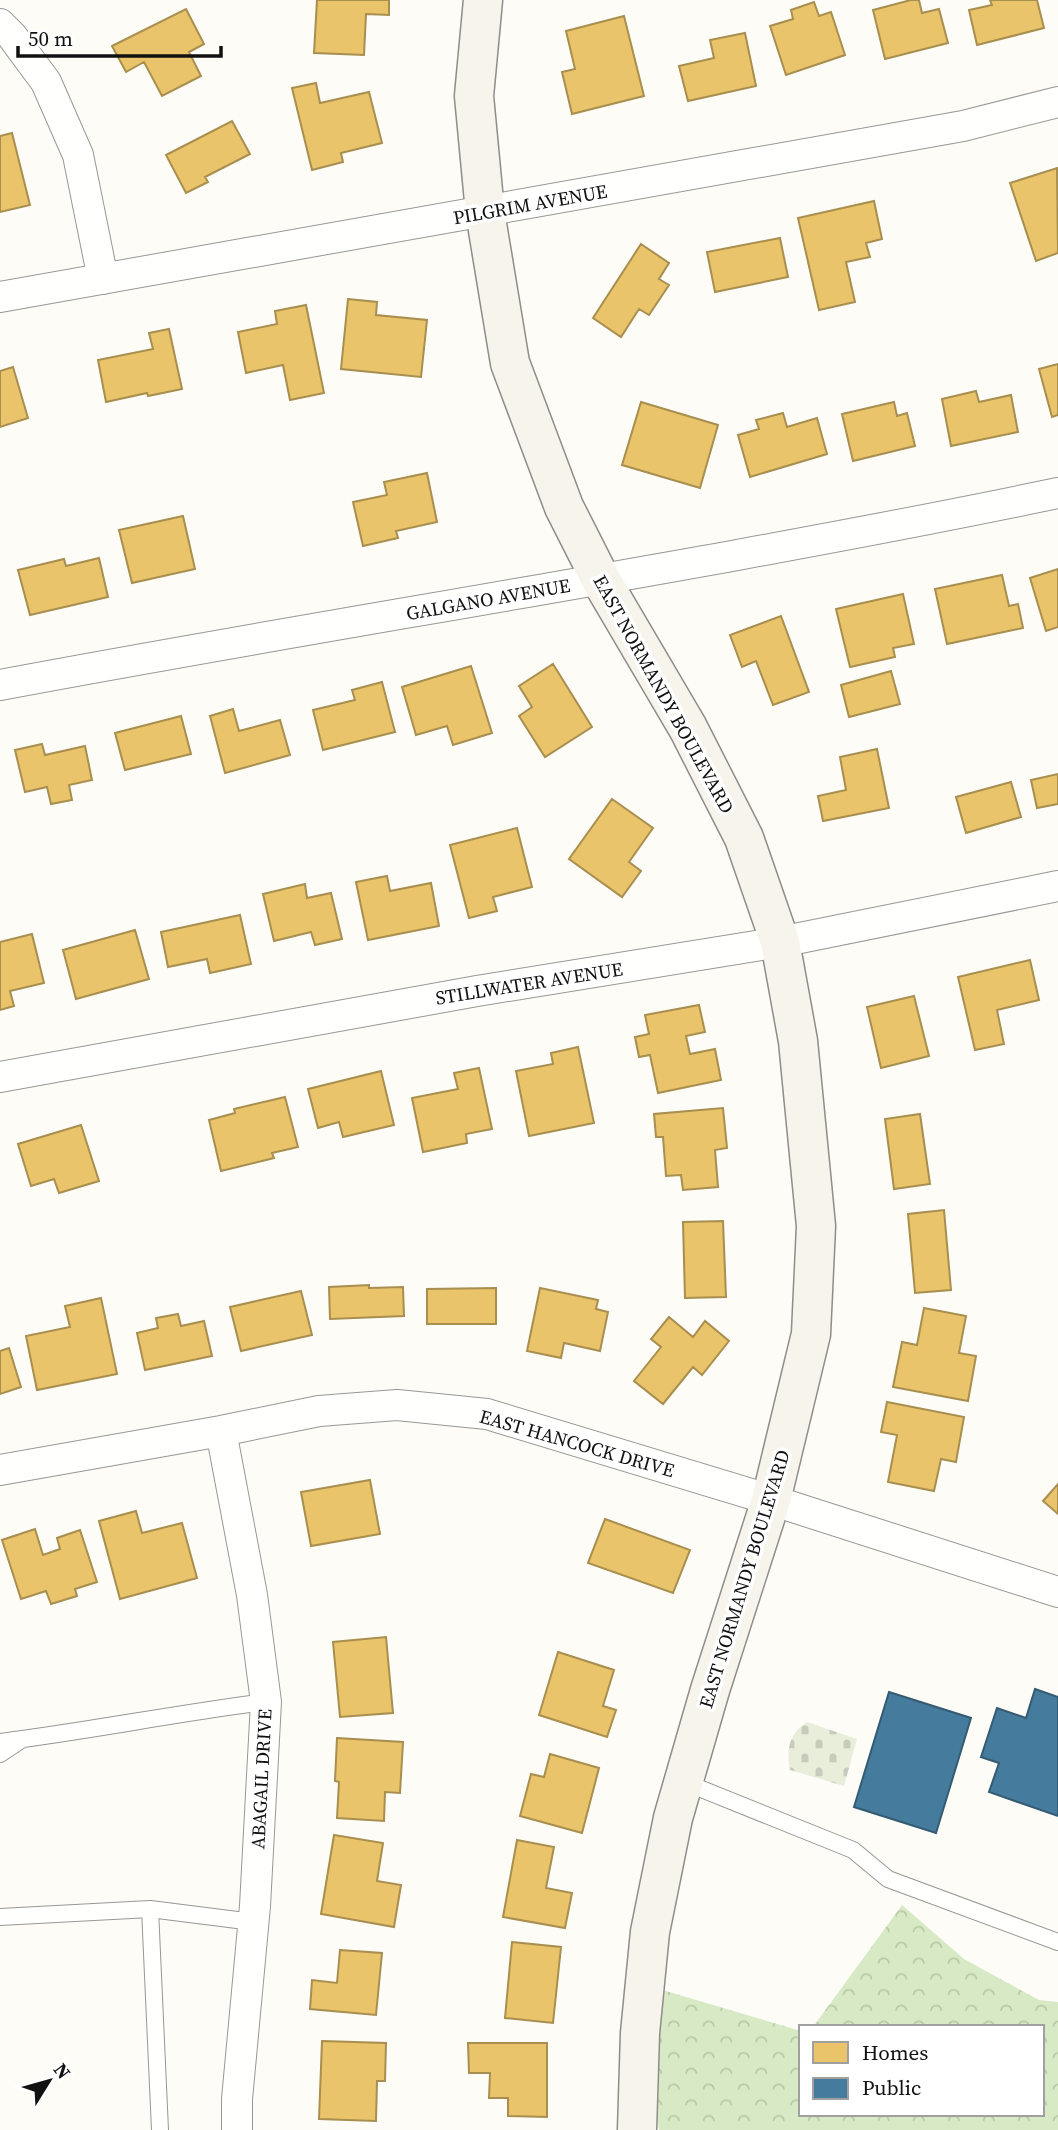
<svg xmlns="http://www.w3.org/2000/svg" width="1058" height="2130" font-family="'Source Serif 4',serif">
<style>
.forest{fill:url(#forest-crowns)}
.cemetery{fill:url(#cemetery-stones)}
.homes{fill:#e9c46a;stroke:#a88e4f;stroke-width:2}
.public{fill:#457b9d;stroke:#355b73;stroke-width:2}
.lines{fill:none;stroke-linecap:round;stroke-linejoin:round}
.lane-casing{stroke:#979795;stroke-width:18}
.street-casing{stroke:#979795;stroke-width:32}
.secondary-casing{stroke:#8e8d8b;stroke-width:41}
.lane{stroke:#fffffe;stroke-width:16}
.street{stroke:#fffffe;stroke-width:30}
.secondary{stroke:#f6f4eb;stroke-width:38}
.labels{text-anchor:middle;dominant-baseline:central;stroke-width:7;stroke-linejoin:round;paint-order:stroke}
.street-label{font-size:19px;fill:#111;stroke:#fff}
</style>
<defs>
<pattern id="forest-crowns" width="20" height="18" patternUnits="userSpaceOnUse" patternTransform="scale(1.75)"><rect width="20" height="18" fill="#d8eac5"/><path d="M2 6a3 3 0 1 1 6 0M12 15a3 3 0 1 1 6 0" fill="none" stroke="#b8c8a8"/></pattern>
<pattern id="cemetery-stones" width="16" height="16" patternUnits="userSpaceOnUse" patternTransform="scale(1.75)"><rect width="16" height="16" fill="#e9eedb"/><path d="M2 7V4a2 2 0 0 1 4 0v3zM10 15v-3a2 2 0 0 1 4 0v3z" fill="#c7cbbb"/></pattern>
</defs>
<rect width="100%" height="100%" fill="#fdfcf7"/>
<path class="forest" d="M 902,1905 L 964,1959 L 1039,2000 L 1058,2002 L 1058,2130 L 659,2130 L 653,2093 L 659,1989 L 801,2031 L 801,2114 L 1042,2114 L 1042,2027 L 813,2027 Z"/>
<path class="cemetery" d="M 807,1722 L 857,1739 L 844,1786 L 790,1770 C 786,1750 789,1733 807,1722 Z"/>
<path class="homes" d="M 317,0 L 389,0 L 389,15 L 366,14 L 364,55 L 314,53 Z
M 911,0 L 919,0 L 922,13 L 939,9 L 948,43 L 885,59 L 873,10 Z
M 990,0 L 1037,0 L 1044,28 L 977,45 L 969,10 L 992,5 Z
M 814,2 L 819,16 L 831,12 L 845,55 L 786,75 L 770,26 L 793,19 L 791,10 Z
M 186,9 L 204,44 L 189,52 L 201,76 L 162,96 L 144,62 L 126,72 L 112,46 Z
M 624,16 L 644,96 L 572,114 L 562,72 L 575,69 L 566,31 Z
M 745,33 L 756,86 L 688,101 L 679,66 L 714,58 L 710,40 Z
M 316,83 L 320,103 L 369,92 L 382,143 L 341,153 L 343,162 L 312,170 L 292,88 Z
M 232,121 L 250,154 L 205,177 L 208,182 L 186,193 L 166,155 Z
M 12,133 L 30,205 L 0,212 L 0,136 Z
M 1057,168 L 1058,253 L 1036,261 L 1010,183 Z
M 874,201 L 882,239 L 866,243 L 870,257 L 846,262 L 855,302 L 819,310 L 798,218 Z
M 780,238 L 788,277 L 715,292 L 707,252 Z
M 641,244 L 669,263 L 659,279 L 669,285 L 649,315 L 639,309 L 621,337 L 593,318 Z
M 348,299 L 377,302 L 376,315 L 427,320 L 421,377 L 341,369 Z
M 306,305 L 324,393 L 290,400 L 283,365 L 246,373 L 238,332 L 277,324 L 275,311 Z
M 169,329 L 182,389 L 148,396 L 147,393 L 106,402 L 98,360 L 153,349 L 149,333 Z
M 1058,364 L 1058,415 L 1052,417 L 1039,369 Z
M 13,367 L 28,418 L 0,427 L 0,371 Z
M 976,391 L 979,402 L 1011,395 L 1018,432 L 951,446 L 942,399 Z
M 641,402 L 718,425 L 700,488 L 622,465 Z
M 894,402 L 897,416 L 907,413 L 915,446 L 853,461 L 842,414 Z
M 783,413 L 787,427 L 817,418 L 827,454 L 750,477 L 738,435 L 759,429 L 756,420 Z
M 427,473 L 437,522 L 396,531 L 398,538 L 363,546 L 353,502 L 387,495 L 384,482 Z
M 183,516 L 195,569 L 132,583 L 119,530 Z
M 99,558 L 108,597 L 30,615 L 18,570 L 64,559 L 66,566 Z
M 1058,569 L 1058,627 L 1046,631 L 1030,578 Z
M 1002,575 L 1009,606 L 1018,604 L 1023,628 L 947,644 L 935,589 Z
M 903,594 L 914,644 L 893,648 L 895,657 L 850,667 L 836,609 Z
M 781,616 L 809,692 L 773,705 L 756,661 L 742,667 L 730,635 Z
M 553,664 L 592,727 L 545,757 L 519,716 L 532,707 L 519,686 Z
M 471,666 L 492,733 L 453,745 L 447,726 L 416,735 L 402,687 Z
M 891,671 L 900,704 L 849,717 L 841,685 Z
M 382,682 L 395,732 L 323,750 L 313,710 L 355,700 L 352,690 Z
M 233,709 L 239,731 L 280,720 L 290,755 L 225,773 L 210,716 Z
M 181,716 L 191,754 L 125,770 L 115,733 Z
M 42,744 L 45,755 L 85,746 L 92,780 L 69,785 L 72,800 L 51,804 L 47,787 L 25,792 L 15,750 Z
M 877,749 L 889,808 L 823,821 L 818,796 L 846,790 L 840,757 Z
M 1058,774 L 1058,804 L 1037,808 L 1031,780 Z
M 1011,782 L 1021,817 L 966,833 L 956,797 Z
M 612,799 L 653,828 L 629,862 L 641,871 L 622,897 L 569,859 Z
M 517,828 L 532,887 L 493,897 L 497,911 L 469,918 L 450,845 Z
M 387,876 L 390,891 L 431,883 L 439,926 L 368,940 L 356,882 Z
M 305,884 L 307,898 L 331,893 L 342,939 L 315,945 L 311,932 L 274,941 L 263,894 Z
M 240,915 L 251,964 L 210,973 L 207,959 L 168,967 L 161,932 Z
M 135,930 L 149,979 L 76,999 L 63,950 Z
M 32,934 L 44,983 L 10,991 L 14,1006 L 0,1010 L 0,942 Z
M 1030,960 L 1039,1000 L 997,1010 L 1004,1044 L 975,1050 L 958,977 Z
M 914,996 L 929,1056 L 881,1068 L 867,1007 Z
M 699,1005 L 705,1032 L 686,1036 L 690,1054 L 715,1049 L 721,1080 L 658,1093 L 650,1055 L 639,1057 L 635,1037 L 649,1034 L 645,1015 Z
M 578,1047 L 594,1123 L 529,1136 L 516,1071 L 553,1064 L 551,1053 Z
M 479,1068 L 492,1129 L 466,1134 L 467,1143 L 423,1152 L 412,1098 L 458,1089 L 454,1073 Z
M 381,1071 L 394,1125 L 343,1137 L 339,1122 L 318,1128 L 308,1089 Z
M 285,1097 L 298,1147 L 272,1153 L 274,1158 L 221,1171 L 209,1120 L 235,1113 L 234,1109 Z
M 723,1108 L 727,1148 L 715,1150 L 718,1187 L 683,1190 L 681,1175 L 666,1176 L 663,1137 L 656,1137 L 654,1114 Z
M 920,1114 L 930,1184 L 894,1189 L 885,1119 Z
M 81,1125 L 99,1181 L 59,1193 L 54,1179 L 31,1186 L 18,1144 Z
M 944,1210 L 951,1290 L 915,1293 L 908,1214 Z
M 723,1221 L 726,1297 L 685,1298 L 683,1222 Z
M 369,1285 L 369,1288 L 403,1287 L 404,1316 L 330,1319 L 329,1287 Z
M 496,1288 L 496,1324 L 427,1324 L 427,1289 Z
M 540,1288 L 598,1300 L 596,1309 L 608,1312 L 600,1351 L 564,1343 L 561,1358 L 527,1351 Z
M 301,1291 L 312,1335 L 241,1351 L 230,1307 Z
M 101,1298 L 117,1374 L 37,1390 L 26,1336 L 70,1327 L 65,1306 Z
M 924,1308 L 966,1316 L 959,1353 L 976,1356 L 968,1401 L 893,1387 L 902,1342 L 917,1345 Z
M 178,1314 L 181,1326 L 204,1321 L 212,1356 L 145,1370 L 137,1333 L 158,1328 L 156,1318 Z
M 669,1317 L 693,1337 L 705,1321 L 729,1341 L 702,1375 L 693,1367 L 663,1404 L 634,1381 L 661,1347 L 651,1339 Z
M 9,1348 L 21,1387 L 0,1394 L 0,1351 Z
M 887,1402 L 964,1417 L 956,1462 L 941,1459 L 934,1491 L 888,1482 L 897,1435 L 881,1432 Z
M 370,1480 L 380,1534 L 311,1546 L 301,1492 Z
M 1058,1484 L 1058,1514 L 1043,1501 Z
M 136,1511 L 142,1533 L 182,1523 L 197,1578 L 120,1599 L 99,1521 Z
M 605,1519 L 690,1550 L 673,1593 L 588,1563 Z
M 35,1529 L 43,1555 L 60,1549 L 57,1538 L 80,1530 L 97,1582 L 75,1589 L 77,1596 L 51,1604 L 46,1591 L 21,1599 L 2,1540 Z
M 386,1637 L 393,1713 L 340,1717 L 333,1642 Z
M 558,1652 L 614,1670 L 603,1706 L 616,1710 L 607,1737 L 539,1715 Z
M 337,1738 L 403,1742 L 400,1793 L 385,1792 L 384,1821 L 337,1818 L 339,1782 L 335,1781 Z
M 550,1754 L 599,1768 L 582,1833 L 520,1816 L 531,1774 L 544,1777 Z
M 334,1835 L 383,1843 L 377,1881 L 401,1885 L 394,1927 L 321,1914 Z
M 517,1840 L 554,1847 L 546,1888 L 572,1893 L 565,1928 L 503,1917 Z
M 512,1942 L 561,1947 L 553,2023 L 505,2018 Z
M 340,1950 L 382,1953 L 376,2015 L 310,2009 L 312,1980 L 337,1983 Z
M 322,2041 L 386,2043 L 385,2081 L 377,2081 L 376,2121 L 319,2119 Z
M 468,2043 L 547,2043 L 547,2117 L 508,2116 L 508,2098 L 489,2098 L 490,2073 L 469,2073 Z"/>
<path class="public" d="M 1035,1689 L 1058,1697 L 1058,1816 L 989,1792 L 999,1763 L 981,1757 L 997,1708 L 1026,1718 Z
M 889,1692 L 971,1718 L 936,1833 L 854,1807 Z"/>
<g class="lines">
<defs>
<path id="lane" d="M 0,1742 C 89,1731 177,1713 266,1702
M 0,1754 L 21,1740
M 684,1782 L 853,1850 L 888,1879 L 1058,1942
M 150,1909 L 160,2130
M 0,1917 L 150,1909 L 253,1922"/>
<path id="street" d="M 0,24 L 12,36 L 46,82 L 78,155 L 103,279
M 0,297 L 963,126 L 1058,102
M 0,685 C 352,619 707,566 1058,493
M 0,1077 L 477,991 L 780,942 L 1058,886
M 221,1431 L 252,1595 L 266,1702 L 255,1906 L 237,2099 L 237,2130
M 0,1470 L 221,1431 L 319,1411 L 397,1405 L 487,1414 L 771,1500 L 1058,1592"/>
<path id="secondary" d="M 483,0 L 474,96 L 485,212 L 510,363 L 564,507 L 601,580 L 688,728 L 744,838 L 780,942 L 798,1041 L 816,1226 L 811,1334 L 771,1500 L 710,1690 L 673,1818 L 650,1932 L 640,2033 L 637,2130"/>
</defs>
<use href="#lane" class="lane-casing"/>
<use href="#street" class="street-casing"/>
<use href="#secondary" class="secondary-casing"/>
<use href="#lane" class="lane"/>
<use href="#street" class="street"/>
<use href="#secondary" class="secondary"/>
</g>
<g class="labels">
<g class="street-label">
<text transform="translate(530 204) rotate(-10)">PILGRIM AVENUE</text>
<text transform="translate(488 599) rotate(-10)">GALGANO AVENUE</text>
<text transform="translate(664 694) rotate(61)">EAST NORMANDY BOULEVARD</text>
<text transform="translate(529 983) rotate(-9)">STILLWATER AVENUE</text>
<text transform="translate(577 1443) rotate(16)">EAST HANCOCK DRIVE</text>
<text transform="translate(744 1579) rotate(-73)">EAST NORMANDY BOULEVARD</text>
<text transform="translate(261 1779) rotate(-87)">ABAGAIL DRIVE</text>
</g>
</g>
<rect x="799" y="2025" width="245" height="91" fill="#ffffff" stroke="#a0a0a0" stroke-width="2"/>
<rect x="813" y="2042" width="35" height="21" fill="#e9c46a" stroke="#a0a0a0" stroke-width="2"/>
<text x="862" y="2060" font-size="21" fill="#111111">Homes</text>
<rect x="813" y="2078" width="35" height="21" fill="#457b9d" stroke="#a0a0a0" stroke-width="2"/>
<text x="862" y="2095" font-size="21" fill="#111111">Public</text>
<g transform="translate(49 2081) rotate(53)" stroke="#ffffff" stroke-width="5" paint-order="stroke">
<path d="M0-5L12 26L0 18L-12 26Z" fill="#111111"/>
<text y="-10" font-size="19" font-weight="bold" text-anchor="middle" fill="#111111">N</text>
</g>
<path d="M18 46v10h203v-10" fill="none" stroke="#111111" stroke-width="3.5"/>
<text x="28" y="46" font-size="21" fill="#111111" stroke="#ffffff" stroke-width="5" paint-order="stroke">50 m</text>
</svg>
